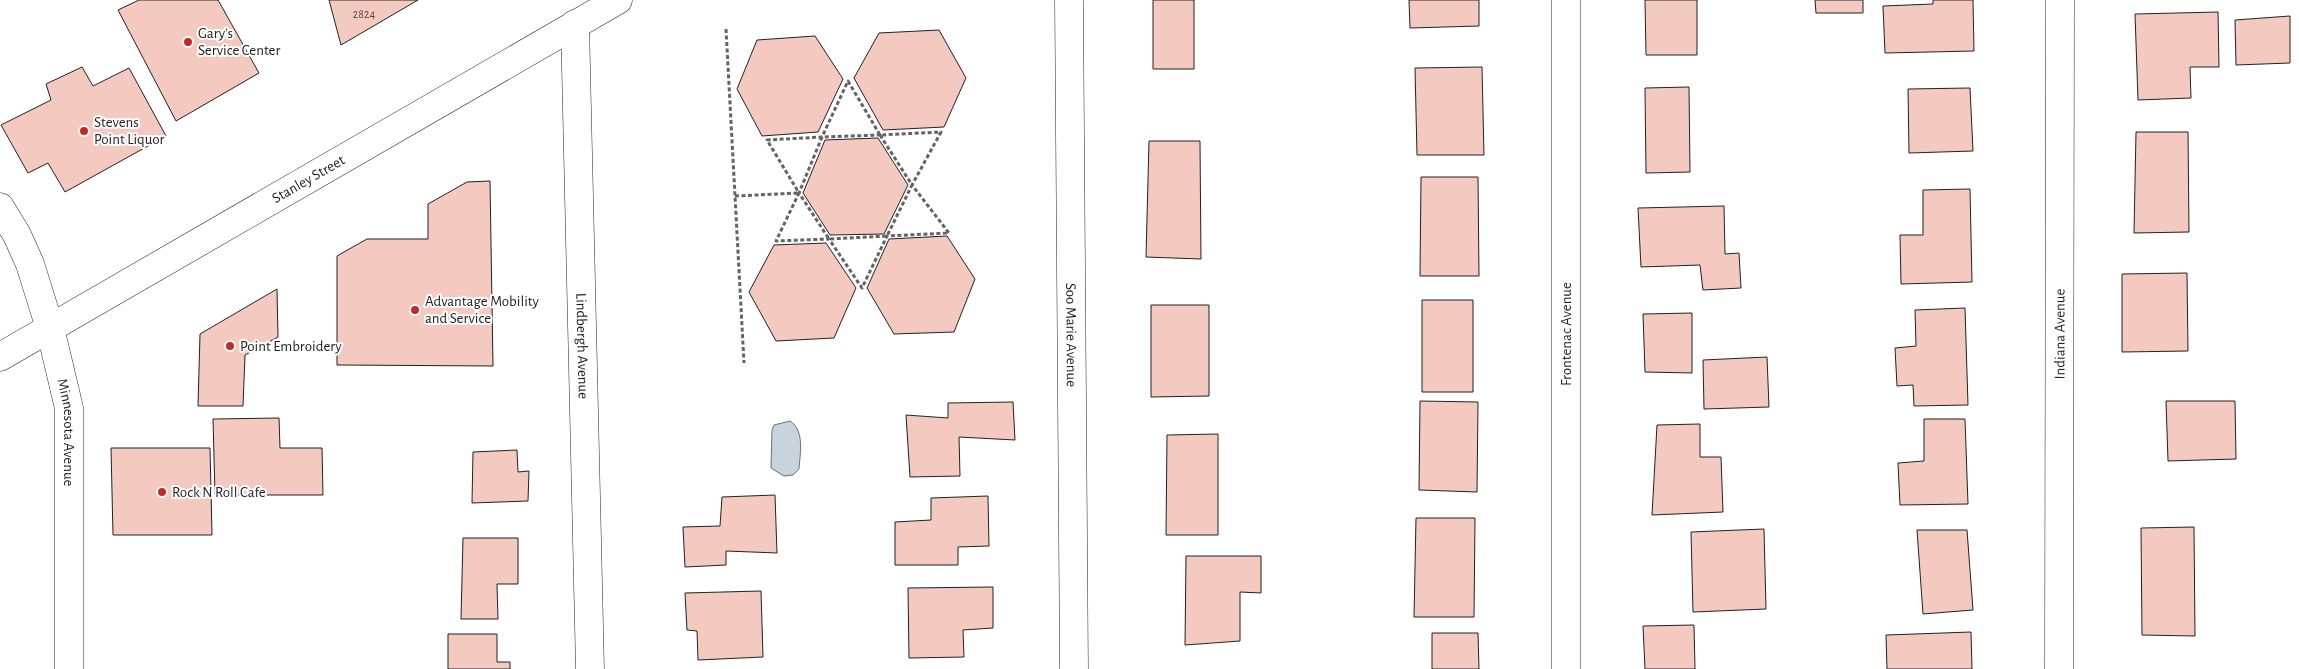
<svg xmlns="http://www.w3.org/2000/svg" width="2299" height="669" font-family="'Alegreya Sans',sans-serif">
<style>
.water{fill:#c7d3dd;stroke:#6f6f6f}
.building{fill:#f3c9c0;stroke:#222}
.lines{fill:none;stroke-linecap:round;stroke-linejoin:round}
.minor-casing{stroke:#222;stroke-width:29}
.tertiary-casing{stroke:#222;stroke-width:29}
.path{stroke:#646464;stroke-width:3;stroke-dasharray:4 2.5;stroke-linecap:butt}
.minor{stroke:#fff;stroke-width:28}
.tertiary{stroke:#fff;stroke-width:28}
.poi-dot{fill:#c62828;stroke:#fff;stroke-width:2}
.labels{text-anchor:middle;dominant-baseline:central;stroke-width:4;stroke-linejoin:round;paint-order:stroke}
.number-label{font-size:12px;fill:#564c4a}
.poi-label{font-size:15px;fill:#222;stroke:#fff;text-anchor:start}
.street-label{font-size:15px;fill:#222;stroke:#fff}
</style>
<rect width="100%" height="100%" fill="#fff"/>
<path class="water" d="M 790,421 C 805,431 800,453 799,469 L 793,475 L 784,476 L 771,468 L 772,430 L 774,425 Z"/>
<path class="building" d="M 139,0 L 218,0 L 259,73 L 176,121 L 118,10 Z
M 329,0 L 418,0 L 341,45 Z
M 1153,0 L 1194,0 L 1194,69 L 1153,69 Z
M 1409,0 L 1479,0 L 1479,26 L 1410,28 Z
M 1645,0 L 1697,0 L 1697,55 L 1646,55 Z
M 1815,0 L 1863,0 L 1863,13 L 1816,13 Z
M 1933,0 L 1973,0 L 1974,51 L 1885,53 L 1883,6 L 1933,4 Z
M 2218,12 L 2219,67 L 2190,67 L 2191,98 L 2138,100 L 2135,14 Z
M 2290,16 L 2290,63 L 2236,65 L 2235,20 Z
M 939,30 L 966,78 L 944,127 L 883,130 L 854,78 L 879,33 Z
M 815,36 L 843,79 L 818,132 L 762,136 L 737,89 L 757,40 Z
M 82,67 L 93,86 L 129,68 L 166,136 L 65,192 L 48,163 L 28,173 L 1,125 L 51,100 L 46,84 Z
M 1482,67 L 1484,155 L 1417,155 L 1415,68 Z
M 1689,87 L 1690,172 L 1646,173 L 1645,88 Z
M 1970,88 L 1973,151 L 1909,153 L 1908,89 Z
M 2136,132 L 2188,132 L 2189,232 L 2134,233 Z
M 878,138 L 908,185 L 884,234 L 830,235 L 803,193 L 825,140 Z
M 1149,141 L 1200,141 L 1201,259 L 1146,257 Z
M 1421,177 L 1478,177 L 1479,276 L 1420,276 Z
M 490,181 L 493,366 L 337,365 L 337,256 L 367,239 L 428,239 L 428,204 L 467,182 Z
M 1970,189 L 1972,282 L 1901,284 L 1900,235 L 1923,235 L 1923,190 Z
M 1724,206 L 1725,254 L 1739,253 L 1741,288 L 1703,290 L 1700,265 L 1641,267 L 1638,208 Z
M 947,236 L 975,279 L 954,332 L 894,334 L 867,288 L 889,239 Z
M 826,243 L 856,288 L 834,338 L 776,341 L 749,292 L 774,245 Z
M 2187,273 L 2188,351 L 2122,352 L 2122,274 Z
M 277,289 L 278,337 L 245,355 L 243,406 L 198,406 L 200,334 Z
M 1422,300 L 1473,300 L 1473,392 L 1422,392 Z
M 1151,305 L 1209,305 L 1209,396 L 1151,397 Z
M 1965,308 L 1968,405 L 1914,406 L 1913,385 L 1897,386 L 1895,348 L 1916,346 L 1915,310 Z
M 1692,313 L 1692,373 L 1645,372 L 1643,314 Z
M 1767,357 L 1769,407 L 1704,409 L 1703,360 Z
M 1420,401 L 1478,402 L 1477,492 L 1419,490 Z
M 2166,401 L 2235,401 L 2236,459 L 2168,461 Z
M 1013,402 L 1015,440 L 959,437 L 960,476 L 910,477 L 906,415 L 948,418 L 948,403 Z
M 279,418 L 280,448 L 322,448 L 323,495 L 215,495 L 213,419 Z
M 1924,419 L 1965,419 L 1968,504 L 1900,505 L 1898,463 L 1924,461 Z
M 1700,424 L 1700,457 L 1721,457 L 1723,512 L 1652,515 L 1657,425 Z
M 1218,434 L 1218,535 L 1166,535 L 1167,435 Z
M 111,448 L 210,448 L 212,535 L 113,535 Z
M 517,450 L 518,472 L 529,471 L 528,501 L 472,503 L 473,452 Z
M 775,495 L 777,553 L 726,551 L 726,565 L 685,567 L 683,527 L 720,526 L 722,497 Z
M 988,496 L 989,546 L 958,547 L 958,565 L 895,565 L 895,522 L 931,520 L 931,498 Z
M 1416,518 L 1475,518 L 1474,617 L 1414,617 Z
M 2194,527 L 2195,636 L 2142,635 L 2141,528 Z
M 1764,529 L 1766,609 L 1693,612 L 1691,532 Z
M 1917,530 L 1967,530 L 1973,610 L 1923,614 Z
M 463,538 L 518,538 L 518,584 L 497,584 L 498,619 L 461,619 Z
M 1186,556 L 1261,556 L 1261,593 L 1240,592 L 1240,641 L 1185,645 Z
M 993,587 L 993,628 L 963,630 L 964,657 L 909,658 L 908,588 Z
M 761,591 L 763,657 L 698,660 L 697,631 L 687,630 L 685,593 Z
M 1694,625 L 1695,669 L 1645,669 L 1643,626 Z
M 1971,632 L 1972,669 L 1887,669 L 1886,635 Z
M 1432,633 L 1478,633 L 1479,669 L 1432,669 Z
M 448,634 L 497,634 L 497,662 L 510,662 L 510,669 L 448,669 Z"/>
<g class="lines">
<defs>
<g id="minor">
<path id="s1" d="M 1069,0 L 1074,669"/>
<path d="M 1566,0 L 1566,669"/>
<path id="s2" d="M 575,24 L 590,669"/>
<path id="s3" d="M 0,207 L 17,235 L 30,264 L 50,328 L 69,408 L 69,669"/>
<path id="s4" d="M 2059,669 L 2060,0"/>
</g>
<g id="tertiary">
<path id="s5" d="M 0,357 L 618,0"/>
</g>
</defs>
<use href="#minor" class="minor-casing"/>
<use href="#tertiary" class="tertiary-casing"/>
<path class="path" d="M 726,29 L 744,363
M 848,81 L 880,135 L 941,132 L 912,185 L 949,233 L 887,236 L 862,288 L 829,239 L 776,241 L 799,193 L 767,140 L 822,137 Z
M 880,135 L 912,185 L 887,236 L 829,239 L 799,193 L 822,137 Z
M 735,196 L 798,193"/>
<use href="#minor" class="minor"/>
<use href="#tertiary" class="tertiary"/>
</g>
<g class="poi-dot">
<circle cx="188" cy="42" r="5"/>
<circle cx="84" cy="131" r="5"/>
<circle cx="415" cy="310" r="5"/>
<circle cx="230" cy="346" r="5"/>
<circle cx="162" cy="492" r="5"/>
</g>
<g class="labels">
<g class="number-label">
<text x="364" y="14">2824</text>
</g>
<g class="poi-label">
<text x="198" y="33">Gary's<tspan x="198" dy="17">Service Center</tspan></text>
<text x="94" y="122">Stevens<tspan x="94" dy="17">Point Liquor</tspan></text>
<text x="425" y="301">Advantage Mobility<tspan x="425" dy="17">and Service</tspan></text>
<text x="240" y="346">Point Embroidery</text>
<text x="172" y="492">Rock N Roll Cafe</text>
</g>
<g class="street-label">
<text stroke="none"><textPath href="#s5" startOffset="356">Stanley Street</textPath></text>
<text stroke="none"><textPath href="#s1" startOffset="335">Soo Marie Avenue</textPath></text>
<text transform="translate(1566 334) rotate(-90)">Frontenac Avenue</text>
<text stroke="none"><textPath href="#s4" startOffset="335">Indiana Avenue</textPath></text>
<text stroke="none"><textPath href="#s2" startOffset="322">Lindbergh Avenue</textPath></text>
<text stroke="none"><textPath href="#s3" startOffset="238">Minnesota Avenue</textPath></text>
</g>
</g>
</svg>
